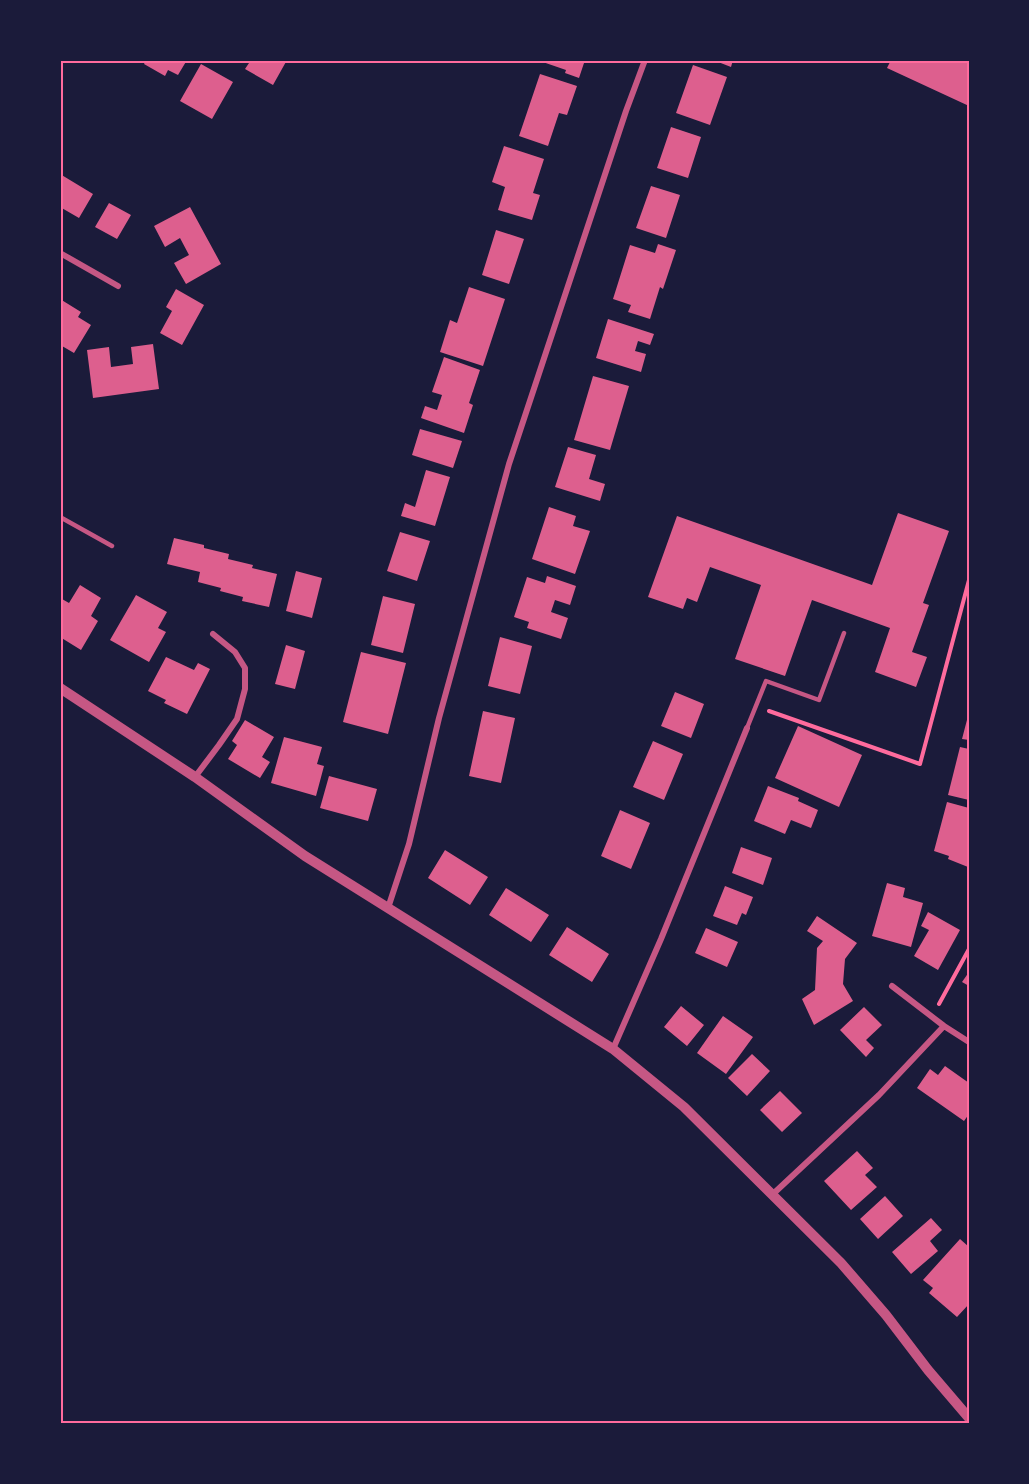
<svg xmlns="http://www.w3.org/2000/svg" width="1029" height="1484" font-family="'Roboto Condensed',sans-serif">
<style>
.building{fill:#dd5f8e}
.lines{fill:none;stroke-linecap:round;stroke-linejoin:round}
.path{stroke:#ff6b9d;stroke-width:4}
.service{stroke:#c65784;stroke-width:4.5}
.minor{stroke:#c65784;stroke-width:6}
.tertiary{stroke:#c65784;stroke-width:10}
.neatline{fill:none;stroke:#ff6b9d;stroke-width:2}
</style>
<rect width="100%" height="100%" fill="#1b1b3a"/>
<path class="building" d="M 146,60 L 187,60 L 178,75 L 168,70 L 165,76 L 144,64 Z
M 251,60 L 287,60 L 273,85 L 245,69 Z
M 537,60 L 585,60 L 579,78 L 565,73 L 566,70 Z
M 713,60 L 733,60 L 731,67 Z
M 891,60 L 969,60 L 969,106 L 887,68 Z
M 201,64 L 233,82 L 212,119 L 180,101 Z
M 693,65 L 727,77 L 710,125 L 676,113 Z
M 540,74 L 577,86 L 567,115 L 559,113 L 548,146 L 519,136 Z
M 671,127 L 701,137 L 688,178 L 657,168 Z
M 504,146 L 544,159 L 533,193 L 540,195 L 532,220 L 498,210 L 505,187 L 492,182 Z
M 60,174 L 93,194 L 79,218 L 60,207 Z
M 651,186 L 680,195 L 666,238 L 636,228 Z
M 109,203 L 131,215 L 117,239 L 95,227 Z
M 190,207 L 221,264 L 186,284 L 174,263 L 189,255 L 180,238 L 165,247 L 154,226 Z
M 496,230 L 524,239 L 509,284 L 482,275 Z
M 658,244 L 676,250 L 663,289 L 660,287 L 650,319 L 628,312 L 631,305 L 613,299 L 630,245 L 655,253 Z
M 469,287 L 505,299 L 483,366 L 440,352 L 450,320 L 457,323 Z
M 176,289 L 204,305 L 182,345 L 160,333 L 172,311 L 166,307 Z
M 60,299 L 81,312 L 78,317 L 91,325 L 74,353 L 62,346 L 60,350 Z
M 608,319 L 654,334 L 650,345 L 638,341 L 635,351 L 646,354 L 641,372 L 596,358 Z
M 153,344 L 159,389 L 93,398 L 87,350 L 109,347 L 111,367 L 133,364 L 131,347 Z
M 444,357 L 480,370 L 469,403 L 473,405 L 464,433 L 421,418 L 425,406 L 437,410 L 442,395 L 432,392 Z
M 593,376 L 629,386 L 610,450 L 574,440 Z
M 420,429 L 462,441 L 453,468 L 412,455 Z
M 568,447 L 596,455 L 589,479 L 605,484 L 600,501 L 555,487 Z
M 426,470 L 450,477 L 435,526 L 401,516 L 405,503 L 415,507 Z
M 549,507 L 576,516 L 573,526 L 590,531 L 575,574 L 532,559 Z
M 898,513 L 949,531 L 923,603 L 929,605 L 912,652 L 927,657 L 916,687 L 875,672 L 890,628 L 812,600 L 785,676 L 735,659 L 761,585 L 710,567 L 697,602 L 687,598 L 683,609 L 648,597 L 677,516 L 872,585 Z
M 400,532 L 430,541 L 417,581 L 387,571 Z
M 174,538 L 204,545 L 204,548 L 229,554 L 228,559 L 253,565 L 252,568 L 277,574 L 269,607 L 242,601 L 243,597 L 220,591 L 221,588 L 198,582 L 200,572 L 167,564 Z
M 296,571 L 322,578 L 312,618 L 286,611 Z
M 547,576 L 576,586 L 570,605 L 555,600 L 551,612 L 568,618 L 561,639 L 527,628 L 529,622 L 514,617 L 527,577 L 545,583 Z
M 80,585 L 101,598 L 91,616 L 98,621 L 81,650 L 60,637 L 60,602 L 62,599 L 69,603 Z
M 136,595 L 167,612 L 158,628 L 166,632 L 149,662 L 110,640 Z
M 383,596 L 415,604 L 403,653 L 371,645 Z
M 500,637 L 532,646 L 520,694 L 488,686 Z
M 286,645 L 305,651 L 295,689 L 275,684 Z
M 361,652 L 406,663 L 388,734 L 343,722 Z
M 166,657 L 194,670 L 198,663 L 210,669 L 187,714 L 164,703 L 166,700 L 148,691 Z
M 675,692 L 704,704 L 691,738 L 661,726 Z
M 483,711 L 515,718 L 501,783 L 469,776 Z
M 968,716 L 969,716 L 969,740 L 962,739 Z
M 245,720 L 274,737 L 262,757 L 270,762 L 260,778 L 228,759 L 237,745 L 232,741 Z
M 798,726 L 862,755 L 839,807 L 775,778 Z
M 284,737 L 322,747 L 317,764 L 324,766 L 316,796 L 271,783 Z
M 653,741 L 683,754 L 664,800 L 633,787 Z
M 960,747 L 969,749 L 969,800 L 948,795 Z
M 329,776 L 377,789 L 368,821 L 320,808 Z
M 768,786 L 799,798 L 798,801 L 818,810 L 811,828 L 791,820 L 785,834 L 754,821 Z
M 947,802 L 969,808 L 968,867 L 948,859 L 949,856 L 934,851 Z
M 620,810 L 650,823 L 631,869 L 601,856 Z
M 741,847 L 772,858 L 763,885 L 732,873 Z
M 445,850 L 488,877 L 470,905 L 428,878 Z
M 887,883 L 905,888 L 903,897 L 923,903 L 911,947 L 872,936 Z
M 725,886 L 753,897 L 746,915 L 742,913 L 737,925 L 713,916 Z
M 506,888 L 549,915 L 531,942 L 489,915 Z
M 928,912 L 960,930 L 938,970 L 914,956 L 929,930 L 921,926 Z
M 817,916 L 857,943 L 845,959 L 843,984 L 853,1001 L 814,1025 L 802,999 L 815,990 L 817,948 L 823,941 L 807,931 Z
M 567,927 L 609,954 L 592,982 L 549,955 Z
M 706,928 L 738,942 L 727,967 L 695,953 Z
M 969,972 L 969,986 L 962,982 Z
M 681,1006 L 704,1025 L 687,1046 L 664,1027 Z
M 864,1007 L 882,1025 L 866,1040 L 874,1048 L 866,1057 L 840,1030 Z
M 723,1016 L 753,1037 L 726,1074 L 697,1053 Z
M 752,1054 L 770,1071 L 747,1096 L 728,1078 Z
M 945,1066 L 969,1083 L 969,1114 L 964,1121 L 917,1088 L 930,1069 L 938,1075 Z
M 780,1091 L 802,1113 L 782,1132 L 760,1110 Z
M 857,1151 L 873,1168 L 865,1175 L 877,1187 L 851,1210 L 824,1181 Z
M 885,1196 L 903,1216 L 878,1239 L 860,1219 Z
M 931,1218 L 942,1230 L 930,1241 L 938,1251 L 911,1274 L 892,1252 Z
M 960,1239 L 969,1247 L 969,1304 L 957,1317 L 929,1293 L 933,1288 L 923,1280 Z"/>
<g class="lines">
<path class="path" d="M 769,711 L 920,764 L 969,580
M 939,1004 L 969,949"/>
<path class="service" d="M 60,517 L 112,546
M 747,728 L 766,681 L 819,700 L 844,633"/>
<path class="minor" d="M 60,253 L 118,286
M 195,777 L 219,745 L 237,719 L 245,689 L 245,668 L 235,652 L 213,634
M 388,908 L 409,844 L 439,718 L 509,464 L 626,111 L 645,60
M 892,986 L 944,1026 L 969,1042
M 613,1049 L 661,939 L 747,728
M 773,1194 L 879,1095 L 944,1026"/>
<path class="tertiary" d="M 60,688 L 195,777 L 305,856 L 613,1049 L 684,1107 L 841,1263 L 886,1315 L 928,1370 L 969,1418"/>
</g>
<rect width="1029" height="1484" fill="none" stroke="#1b1b3a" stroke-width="123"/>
<rect x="62" y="62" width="906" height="1360" class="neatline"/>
</svg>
